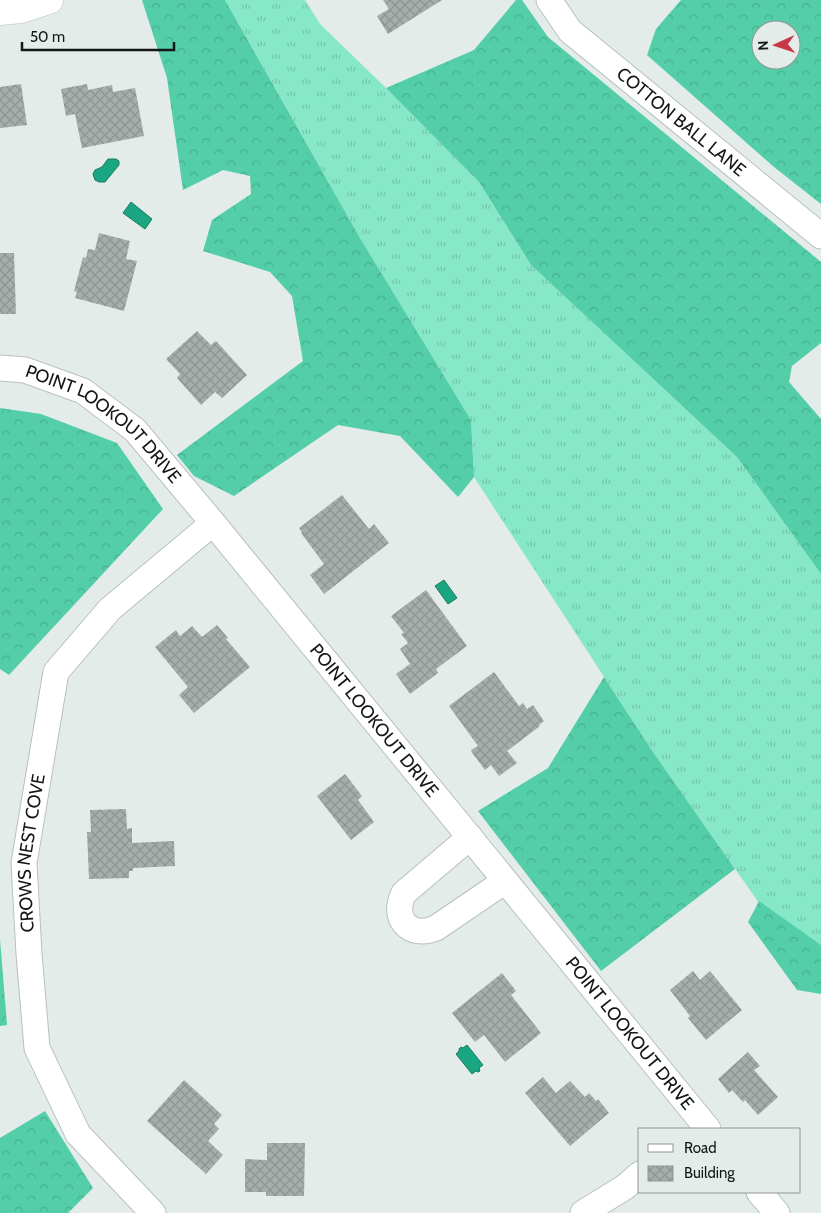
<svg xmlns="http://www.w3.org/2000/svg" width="821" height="1213" font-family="Cabin,sans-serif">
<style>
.grass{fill:url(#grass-tufts)}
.forest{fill:url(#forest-crowns);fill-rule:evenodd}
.water{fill:#1aa682;stroke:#187b61}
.building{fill:url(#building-cross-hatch)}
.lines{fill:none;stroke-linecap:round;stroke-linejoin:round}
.minor-casing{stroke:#b8c1be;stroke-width:27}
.tertiary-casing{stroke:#b8c1be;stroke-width:29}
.minor{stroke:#fff;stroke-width:25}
.tertiary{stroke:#fff;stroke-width:28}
.labels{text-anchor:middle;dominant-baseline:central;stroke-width:4.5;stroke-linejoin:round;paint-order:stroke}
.street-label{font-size:18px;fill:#131715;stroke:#e3ece8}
</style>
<defs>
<pattern id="grass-tufts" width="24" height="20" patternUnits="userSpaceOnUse" patternTransform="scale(1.25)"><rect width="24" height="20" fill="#86e8c6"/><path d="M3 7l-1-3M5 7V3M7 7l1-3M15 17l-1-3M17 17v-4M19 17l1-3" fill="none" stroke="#73c6a9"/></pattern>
<pattern id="forest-crowns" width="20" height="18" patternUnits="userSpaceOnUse" patternTransform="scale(1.25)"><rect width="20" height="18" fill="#53cea8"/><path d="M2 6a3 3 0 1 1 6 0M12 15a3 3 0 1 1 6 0" fill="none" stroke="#47b090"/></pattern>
<pattern id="building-cross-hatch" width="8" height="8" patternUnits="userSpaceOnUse" patternTransform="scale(1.25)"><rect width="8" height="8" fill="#a5aeaa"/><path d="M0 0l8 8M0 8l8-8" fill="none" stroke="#8d9591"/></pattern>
</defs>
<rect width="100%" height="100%" fill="#e3ece8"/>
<path class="grass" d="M 225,0 L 305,0 L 320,24 L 386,88 L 479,182 L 531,265 L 737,457 L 821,574 L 821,945 L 759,903 L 651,749 L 474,477 L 471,420 L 360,238 Z"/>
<path class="forest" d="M 142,0 L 225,0 L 360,238 L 471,420 L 474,477 L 458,497 L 400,436 L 338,425 L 234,496 L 194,476 L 177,455 L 303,361 L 292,296 L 270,272 L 203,251 L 212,220 L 251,194 L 250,176 L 223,170 L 183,190 L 167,78 Z
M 516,0 L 522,0 L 548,37 L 821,262 L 821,343 L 792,366 L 789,382 L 821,419 L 821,574 L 737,457 L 531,265 L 479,182 L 386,88 L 474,50 Z
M 681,0 L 821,0 L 821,204 L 774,167 L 647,55 L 656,29 ZM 761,30 L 791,30 L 791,60 L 761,60 Z
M 0,408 L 41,414 L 117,443 L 163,509 L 9,675 L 0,669 Z
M 604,677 L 651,749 L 735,869 L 601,971 L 478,811 L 548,768 Z
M 759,901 L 821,945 L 821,994 L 797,990 L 748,922 Z
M 0,939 L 7,1025 L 0,1026 Z
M 45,1111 L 93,1188 L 68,1213 L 0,1213 L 0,1138 Z"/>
<path class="water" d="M 108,159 L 116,159 L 119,161 L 119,165 L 105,182 L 99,182 L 95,180 L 93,174 L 95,170 L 102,167 Z
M 131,202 L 152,219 L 145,229 L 123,213 Z
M 444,580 L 457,598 L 448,604 L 435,586 Z
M 467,1045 L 483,1065 L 479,1068 L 480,1071 L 478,1072 L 476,1071 L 472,1074 L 456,1054 L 459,1051 L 459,1049 L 461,1047 L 463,1048 Z"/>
<path class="building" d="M 383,0 L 442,0 L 388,34 L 377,16 L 389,9 Z
M 21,84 L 27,125 L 0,128 L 0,87 Z
M 87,84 L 88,90 L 112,85 L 113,92 L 135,88 L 144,136 L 82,148 L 75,114 L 66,116 L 61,89 Z
M 99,233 L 130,241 L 126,259 L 137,261 L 124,311 L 75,298 L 77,292 L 74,291 L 83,257 L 86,258 L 88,249 L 95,250 Z
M 0,253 L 14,253 L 16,314 L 0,314 Z
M 197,331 L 211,345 L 216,341 L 247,375 L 222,398 L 215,392 L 201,405 L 177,378 L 180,374 L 166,359 Z
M 342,495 L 369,529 L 374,524 L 389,543 L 324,594 L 310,575 L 324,564 L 301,533 L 302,532 L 299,528 Z
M 426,590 L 467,646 L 436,669 L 438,673 L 410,694 L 396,674 L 410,664 L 400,649 L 408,643 L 401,634 L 404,633 L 391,616 Z
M 217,625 L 228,638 L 226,639 L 250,667 L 194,713 L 179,695 L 188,687 L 155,647 L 176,630 L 180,636 L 192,626 L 202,637 Z
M 494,672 L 519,706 L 523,703 L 527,709 L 533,705 L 544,721 L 539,725 L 540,726 L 507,751 L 517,763 L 499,776 L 491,765 L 485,770 L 473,754 L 471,750 L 478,746 L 449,706 Z
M 345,774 L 362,796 L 358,800 L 374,822 L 351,840 L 317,796 Z
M 126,809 L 127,829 L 132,828 L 132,843 L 174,841 L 175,866 L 133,868 L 133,871 L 129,871 L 129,878 L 89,879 L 87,832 L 91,832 L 90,810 Z
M 693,971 L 700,980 L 710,971 L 742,1010 L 706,1040 L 688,1018 L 690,1016 L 670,990 Z
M 502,973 L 516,991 L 511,995 L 541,1033 L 505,1062 L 484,1035 L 475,1042 L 452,1013 Z
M 748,1052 L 760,1066 L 754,1070 L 778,1097 L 758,1115 L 745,1100 L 743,1102 L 732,1090 L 729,1093 L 718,1079 Z
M 543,1077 L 556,1093 L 570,1081 L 585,1097 L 589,1093 L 596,1101 L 598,1099 L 609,1113 L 570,1146 L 525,1093 Z
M 184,1080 L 222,1115 L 214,1124 L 219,1129 L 208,1141 L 223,1155 L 206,1174 L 147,1121 Z
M 267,1143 L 305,1143 L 304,1196 L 266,1196 L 266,1192 L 245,1192 L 245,1159 L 267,1160 Z"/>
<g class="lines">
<defs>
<g id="minor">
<path id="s1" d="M 549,0 L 570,31 L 821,236"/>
<path id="s2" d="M 0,368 L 25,370 L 83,391 L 135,430 L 213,523 L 708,1129"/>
<path d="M 470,837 L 404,893 C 391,918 409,939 436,928 L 505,881"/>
<path d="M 759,1192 L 777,1213"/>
<path id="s3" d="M 153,1213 L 78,1134 L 37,1048 L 29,954 L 24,863 L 56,672 L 110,609 L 213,523"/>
<path d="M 583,1213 L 625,1187 L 640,1174"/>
</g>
<path id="tertiary" d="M 0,11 L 21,9 L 49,0"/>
</defs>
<use href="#minor" class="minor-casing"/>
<use href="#tertiary" class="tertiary-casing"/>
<use href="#minor" class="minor"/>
<use href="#tertiary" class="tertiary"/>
</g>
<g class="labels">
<g class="street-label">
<text stroke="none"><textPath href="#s1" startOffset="181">COTTON BALL LANE</textPath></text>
<text stroke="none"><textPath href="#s2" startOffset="122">POINT LOOKOUT DRIVE</textPath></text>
<text stroke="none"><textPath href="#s2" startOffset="528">POINT LOOKOUT DRIVE</textPath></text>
<text stroke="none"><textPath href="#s3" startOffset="400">CROWS NEST COVE</textPath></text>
<text stroke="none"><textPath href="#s2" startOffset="932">POINT LOOKOUT DRIVE</textPath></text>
</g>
</g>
<rect x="638" y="1128" width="162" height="65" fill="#e3ece8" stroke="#909794"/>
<rect x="648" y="1144" width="25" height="8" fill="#ffffff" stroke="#909794"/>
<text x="684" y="1153" font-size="15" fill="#131715">Road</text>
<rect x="648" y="1166" width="25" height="15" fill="url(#building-cross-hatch)" stroke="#909794"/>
<text x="684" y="1178" font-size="15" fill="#131715">Building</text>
<g transform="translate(776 45) rotate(267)"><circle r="24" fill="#e3ece8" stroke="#909794"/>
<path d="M0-4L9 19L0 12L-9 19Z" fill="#c83847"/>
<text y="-8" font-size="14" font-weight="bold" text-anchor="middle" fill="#131715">N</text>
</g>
<path d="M22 42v8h152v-8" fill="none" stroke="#131715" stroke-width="2.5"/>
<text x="30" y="42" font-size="15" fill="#131715" stroke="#e3ece8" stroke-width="4" paint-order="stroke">50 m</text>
</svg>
